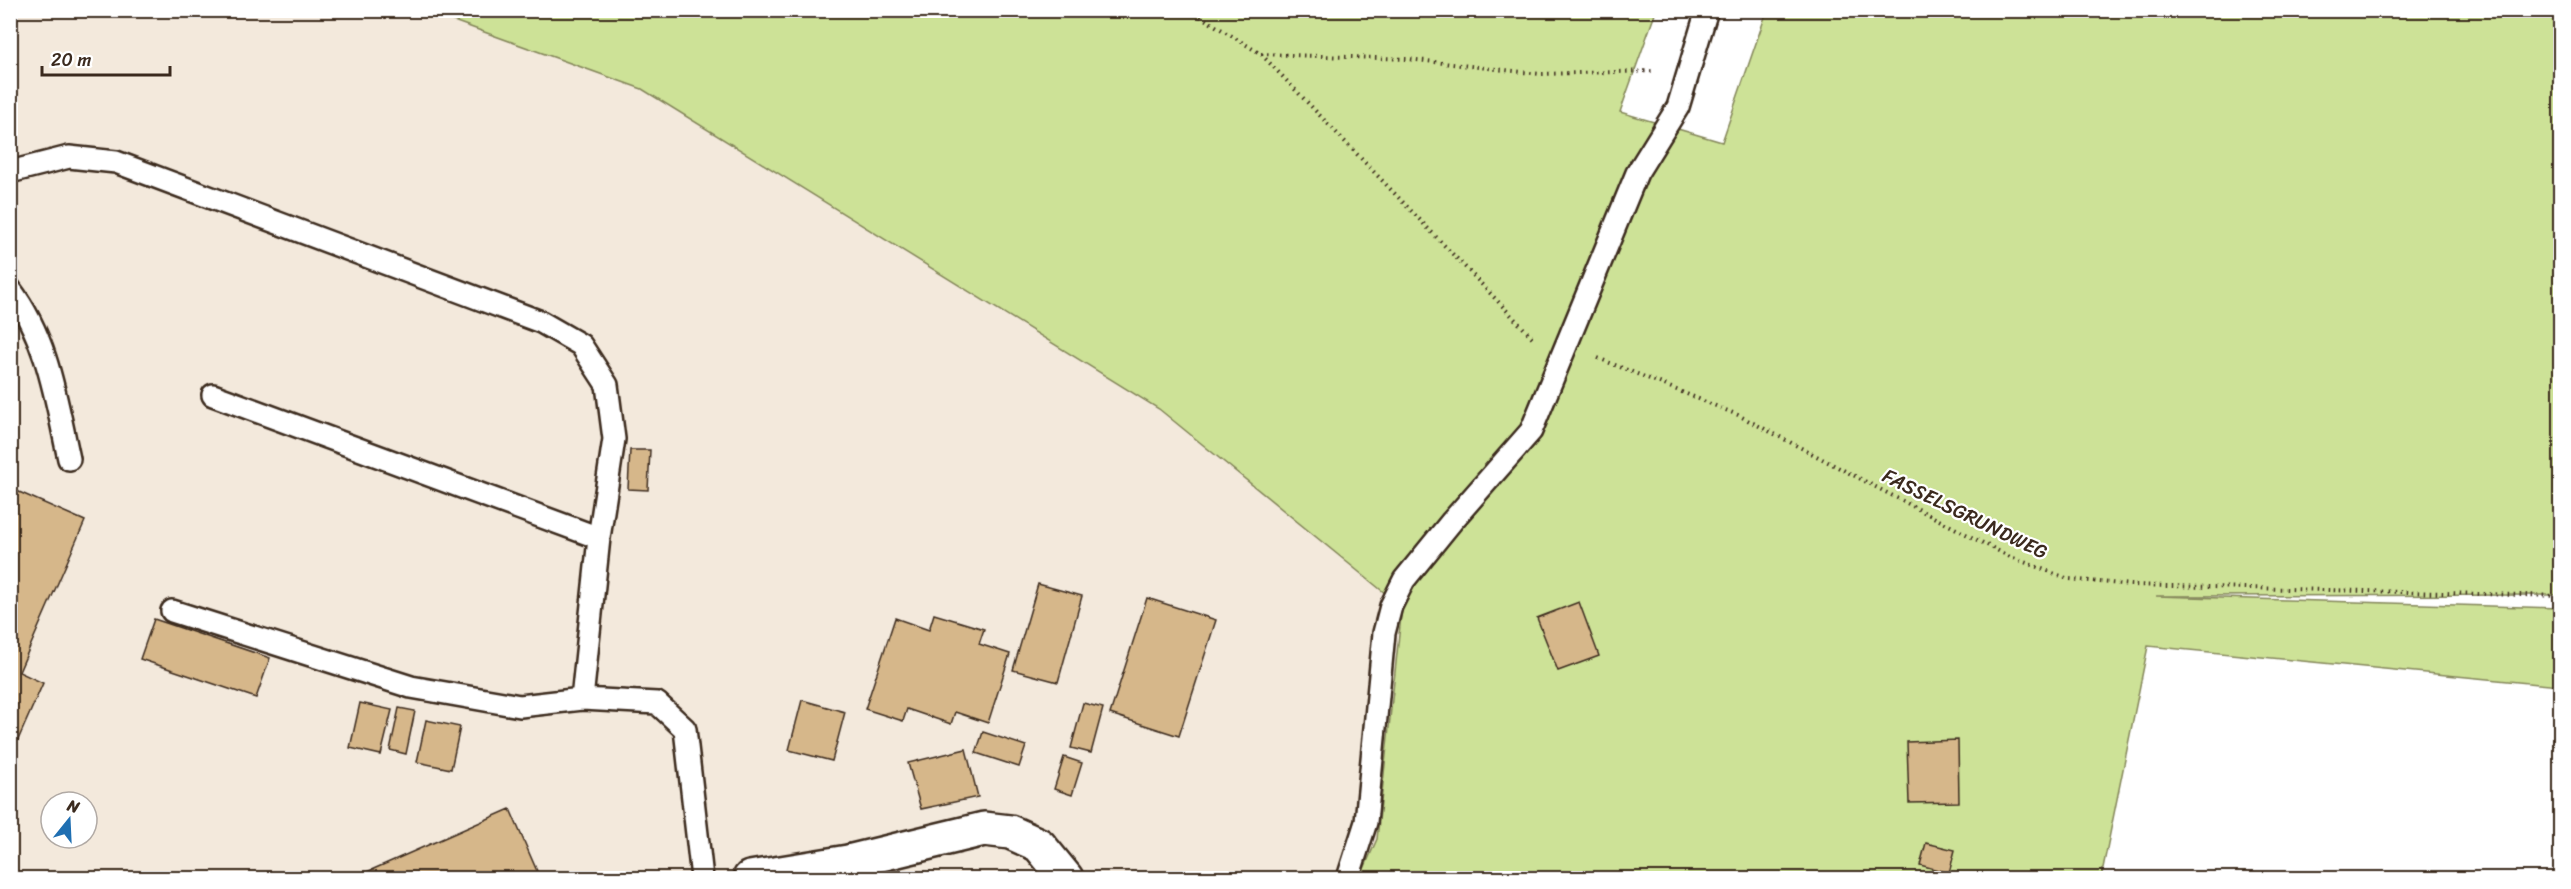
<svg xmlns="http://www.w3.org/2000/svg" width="2571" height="889" font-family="Sriracha,sans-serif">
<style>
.built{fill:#f3e9dc;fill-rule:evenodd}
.green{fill:#cde297;stroke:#84865a;stroke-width:1.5}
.building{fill:#d6b78a;stroke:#3b2a1e;stroke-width:1.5}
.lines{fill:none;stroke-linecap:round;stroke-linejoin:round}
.service-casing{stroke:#3b2a1e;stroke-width:26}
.minor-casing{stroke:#3b2a1e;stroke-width:38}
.path{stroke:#3b2a1e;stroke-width:4;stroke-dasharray:1.5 4.5;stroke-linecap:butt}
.service{stroke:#fff;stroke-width:21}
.minor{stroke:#fff;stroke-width:33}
.labels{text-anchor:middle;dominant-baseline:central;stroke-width:4.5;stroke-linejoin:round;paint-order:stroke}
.street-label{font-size:20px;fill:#3b2a1e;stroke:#fff}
</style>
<rect width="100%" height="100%" fill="#fff"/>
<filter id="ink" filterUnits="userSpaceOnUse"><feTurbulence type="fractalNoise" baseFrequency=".0167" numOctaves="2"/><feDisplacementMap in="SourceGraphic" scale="12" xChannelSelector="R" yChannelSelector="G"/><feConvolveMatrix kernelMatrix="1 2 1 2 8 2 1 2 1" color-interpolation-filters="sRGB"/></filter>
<g filter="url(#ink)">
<path class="built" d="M 10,11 L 426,11 L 642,89 L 1159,409 L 1402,607 L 1377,839 L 1361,878 L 11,878 ZM 51,802 L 87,802 L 87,838 L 51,838 Z"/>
<path class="green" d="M 426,11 L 1656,11 L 1620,112 L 1722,142 L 1767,11 L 2560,11 L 2560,595 L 2156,596 L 2560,608 L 2560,686 L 2148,646 L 2101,878 L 1360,878 L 1377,839 L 1402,607 L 1159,409 L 642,89 Z"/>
<path class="building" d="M 630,450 L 650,450 L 648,490 L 628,489 Z
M 10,488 L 85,521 L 19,672 L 43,683 L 14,749 L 10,747 Z
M 1038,584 L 1082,596 L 1058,682 L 1013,670 Z
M 1147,598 L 1216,620 L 1179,736 L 1110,714 Z
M 1579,602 L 1599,656 L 1558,671 L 1537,618 Z
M 934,614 L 984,629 L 979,644 L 1010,654 L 988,723 L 955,712 L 951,724 L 907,709 L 903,721 L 865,709 L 895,618 L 929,630 Z
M 154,619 L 270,658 L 256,698 L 140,659 Z
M 802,700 L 845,712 L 832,761 L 789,750 Z
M 360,703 L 392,710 L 381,755 L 350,748 Z
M 1083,703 L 1103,708 L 1091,753 L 1071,748 Z
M 399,708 L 415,711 L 406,754 L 390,750 Z
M 426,720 L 460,727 L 451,769 L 417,762 Z
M 983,732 L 1026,746 L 1019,767 L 976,753 Z
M 1958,740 L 1959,802 L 1909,803 L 1907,742 Z
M 966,749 L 978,797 L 921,809 L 908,763 Z
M 1064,757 L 1082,763 L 1072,795 L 1054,789 Z
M 510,809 L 540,878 L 353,878 Z
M 1926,843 L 1955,850 L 1949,873 L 1920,865 Z"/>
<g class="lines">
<defs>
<path id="service" d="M 10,172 L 69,157 L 116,162 L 541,322 L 581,345 L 607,385 L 614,439 L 599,538
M 10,289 C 48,339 56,400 69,459
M 213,395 L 599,538 L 582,699 L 657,703 L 685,729 L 702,878
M 172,611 L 411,687 L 520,706 L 582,699
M 1348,878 L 1366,822 L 1384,633 L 1391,606 L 1404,580 L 1452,521 L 1531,431 L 1637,173 L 1678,107 L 1707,10"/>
<path id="minor" d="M 750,878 L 848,862 L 984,829 L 1010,832 L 1039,845 L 1066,878"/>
</defs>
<use href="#service" class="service-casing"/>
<use href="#minor" class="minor-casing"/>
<path class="path" d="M 1190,10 L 1261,54 L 1533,338
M 1261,54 L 1408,59 L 1540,74 L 1655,71
M 1598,358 L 1738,415 L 2008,556 L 2069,579 L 2131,585 L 2560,596"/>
<use href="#service" class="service"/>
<use href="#minor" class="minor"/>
</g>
</g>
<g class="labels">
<g class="street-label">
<text transform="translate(1965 514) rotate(26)">FASSELSGRUNDWEG</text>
</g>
</g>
<rect width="2571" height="889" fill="none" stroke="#fff" stroke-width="36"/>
<rect x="18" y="18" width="2535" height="853" fill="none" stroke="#3b2a1e" stroke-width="2" filter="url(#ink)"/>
<g transform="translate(69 820) rotate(18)"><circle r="28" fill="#ffffff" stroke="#b1aaa5" stroke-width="1.5"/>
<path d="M0-4.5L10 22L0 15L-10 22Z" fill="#1f6fb2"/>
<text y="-9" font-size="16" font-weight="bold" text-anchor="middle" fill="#3b2a1e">N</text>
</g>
<path d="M42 66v9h128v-9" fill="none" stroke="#3b2a1e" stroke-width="3"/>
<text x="51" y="66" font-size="18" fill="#3b2a1e" stroke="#ffffff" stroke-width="4.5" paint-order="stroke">20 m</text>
</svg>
